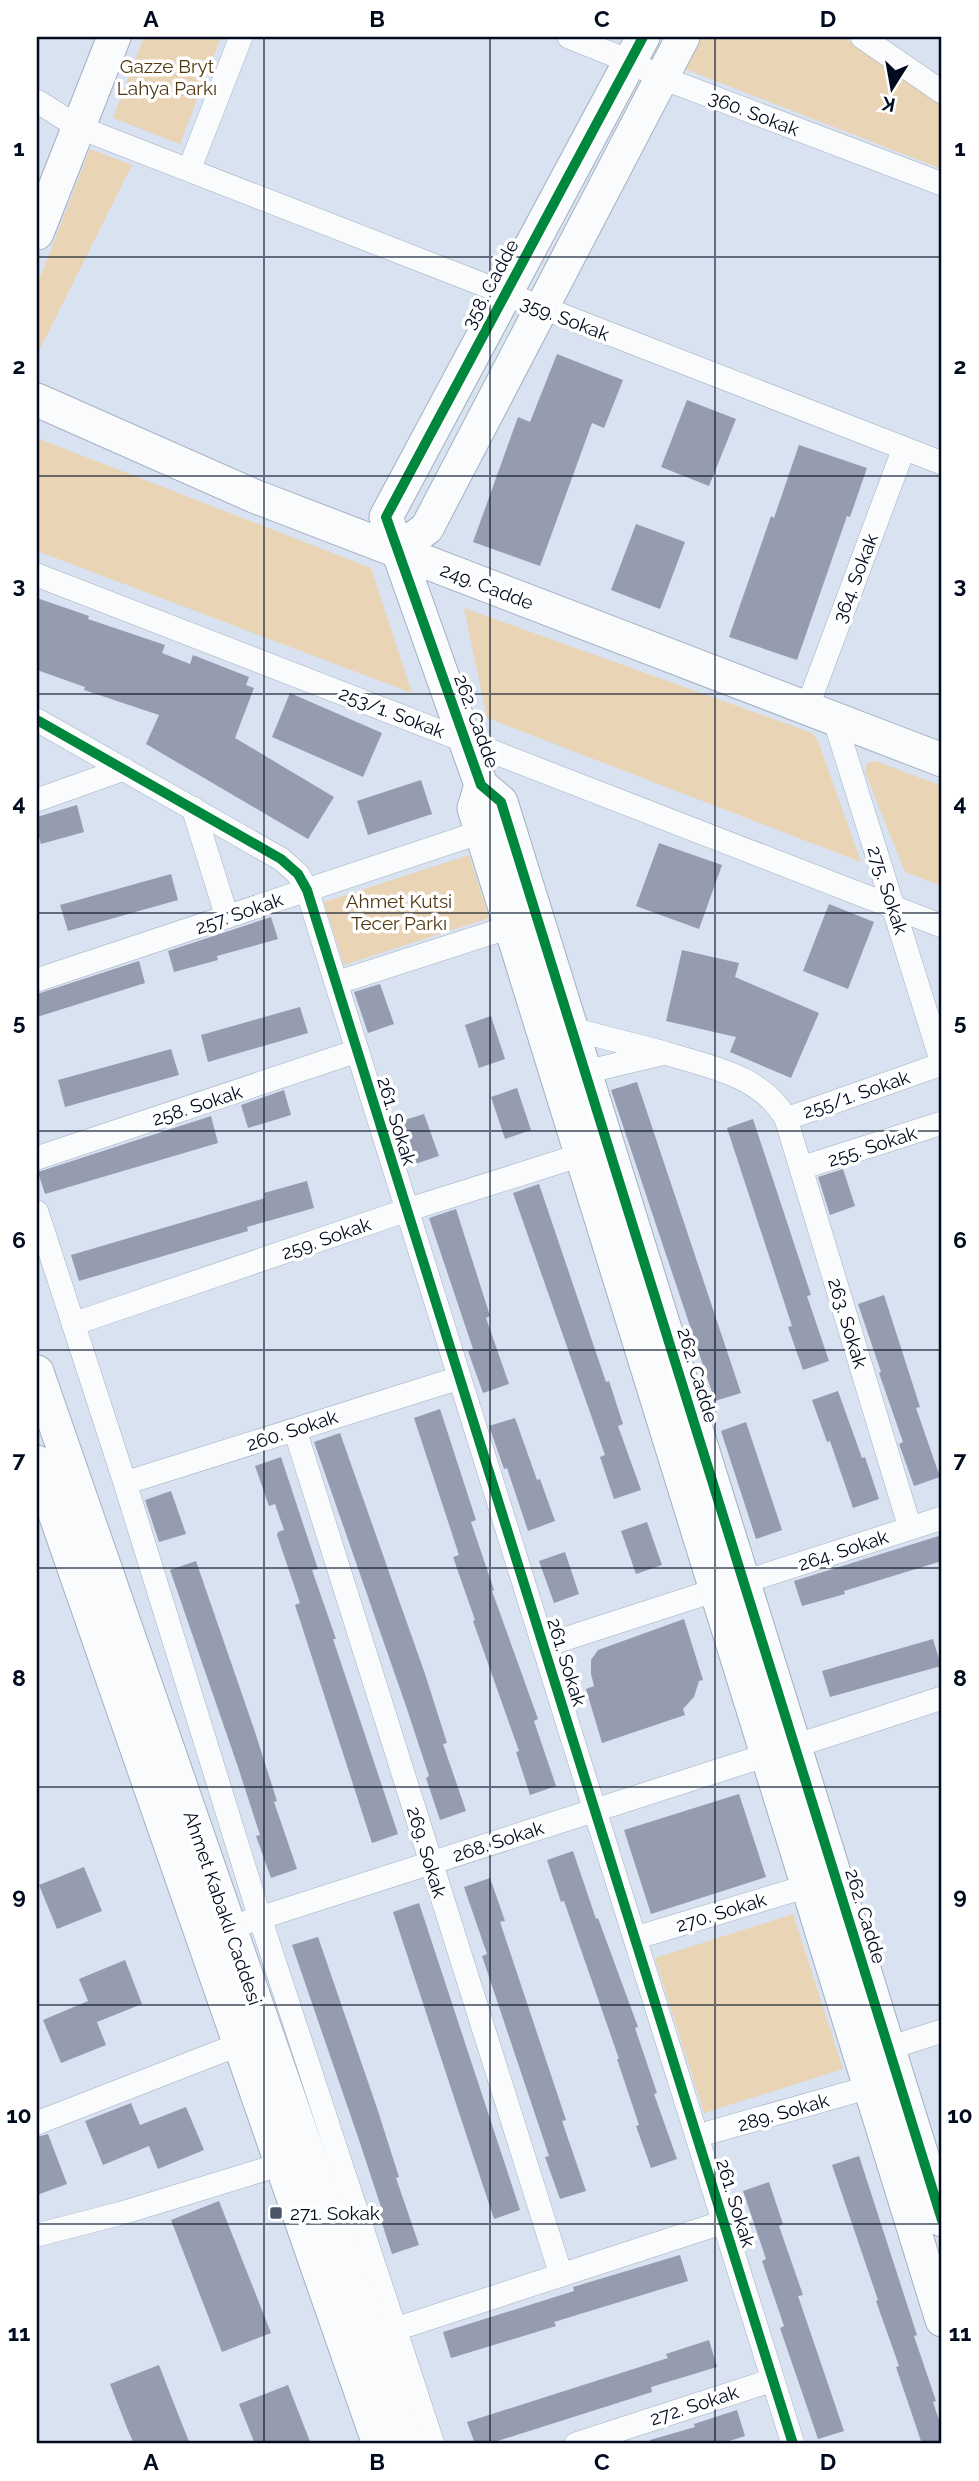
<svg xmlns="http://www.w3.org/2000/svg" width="979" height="2481" font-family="Raleway,sans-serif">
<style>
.green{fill:#ead4b6}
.building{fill:#959caf}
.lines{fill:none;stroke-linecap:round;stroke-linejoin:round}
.street-casing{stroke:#a3b0c2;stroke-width:24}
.secondary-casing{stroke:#a3b0c2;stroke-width:35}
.street{stroke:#f9fbfd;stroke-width:23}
.secondary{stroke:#f9fbfd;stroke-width:33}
.cycleway-casing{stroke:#fff;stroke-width:15}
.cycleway{stroke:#00873e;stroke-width:10}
.grid{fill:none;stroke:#000b20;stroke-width:2;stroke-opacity:0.55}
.poi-dot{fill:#4c5669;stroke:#fff;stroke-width:2.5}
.labels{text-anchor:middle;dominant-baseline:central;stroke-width:7;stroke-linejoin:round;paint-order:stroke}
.park-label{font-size:19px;fill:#523810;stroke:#fff}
.street-label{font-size:19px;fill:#000b20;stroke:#fff}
.poi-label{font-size:19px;fill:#000b20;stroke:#fff;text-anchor:start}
.neatline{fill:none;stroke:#000b20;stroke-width:2.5}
.grid-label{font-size:23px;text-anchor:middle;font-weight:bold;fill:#000b20}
</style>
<rect width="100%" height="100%" fill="#d8e2f0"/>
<path class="green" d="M 144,37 L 221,37 L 180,144 L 113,118 Z
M 696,37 L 843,37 L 942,103 L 942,169 L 680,67 Z
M 90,149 L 132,165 L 37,355 L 37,285 Z
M 37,438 L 371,568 L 412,693 L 37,551 Z
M 464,608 L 812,733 L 818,741 L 861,862 L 487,718 Z
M 875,761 L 942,786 L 942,886 L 905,872 L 865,772 L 867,763 Z
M 469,855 L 489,918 L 344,965 L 324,902 Z
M 793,1914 L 843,2069 L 704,2113 L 655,1958 Z"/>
<path class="building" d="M 557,354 L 623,380 L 604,428 L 592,423 L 540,566 L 473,542 L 518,417 L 530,422 Z
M 687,400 L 736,419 L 709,486 L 661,467 Z
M 799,445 L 867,468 L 850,517 L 847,516 L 797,660 L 729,637 L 771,516 L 774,518 Z
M 636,524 L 685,542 L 660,609 L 611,590 Z
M 37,598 L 89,616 L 88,619 L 165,645 L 162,653 L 190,664 L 193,655 L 249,677 L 246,685 L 254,688 L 235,738 L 334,797 L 308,839 L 146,744 L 159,715 L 84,690 L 85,687 L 37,670 Z
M 290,693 L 382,733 L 363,777 L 272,737 Z
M 421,780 L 432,814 L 368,835 L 357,801 Z
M 77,805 L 84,832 L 41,844 L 37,829 L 37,817 Z
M 659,843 L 722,865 L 699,929 L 636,906 Z
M 171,874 L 178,900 L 68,931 L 60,905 Z
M 829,904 L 874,922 L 848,989 L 803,971 Z
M 271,917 L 278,939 L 217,956 L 218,960 L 174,972 L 168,951 Z
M 682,950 L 739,963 L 735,977 L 819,1013 L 791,1078 L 730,1052 L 736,1037 L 666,1021 Z
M 139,961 L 145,983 L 37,1017 L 37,994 Z
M 380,984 L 394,1024 L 368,1033 L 354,992 Z
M 300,1007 L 308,1033 L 208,1062 L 201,1035 Z
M 491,1016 L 505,1059 L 479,1068 L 465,1025 Z
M 171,1049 L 179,1075 L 65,1107 L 58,1080 Z
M 637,1082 L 741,1393 L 715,1401 L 611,1090 Z
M 517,1088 L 531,1130 L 505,1139 L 491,1097 Z
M 284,1090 L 291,1115 L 248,1128 L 241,1105 Z
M 424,1114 L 439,1156 L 412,1165 L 398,1122 Z
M 211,1116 L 218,1143 L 45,1194 L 38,1172 Z
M 753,1119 L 811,1295 L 807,1296 L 829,1361 L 803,1370 L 788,1327 L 792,1326 L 727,1128 Z
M 843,1169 L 855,1206 L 830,1215 L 818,1177 Z
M 307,1181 L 314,1208 L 247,1227 L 248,1231 L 79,1281 L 71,1255 L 265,1198 L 264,1193 Z
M 539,1184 L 606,1382 L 609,1381 L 623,1424 L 618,1426 L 641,1490 L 614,1499 L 600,1457 L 605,1455 L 513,1193 Z
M 456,1209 L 490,1316 L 486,1318 L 509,1384 L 483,1393 L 468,1351 L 473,1349 L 429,1218 Z
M 884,1295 L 920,1407 L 916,1408 L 940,1477 L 914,1486 L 899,1444 L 903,1442 L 879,1373 L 881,1372 L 858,1304 Z
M 838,1391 L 862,1458 L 865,1457 L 879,1499 L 853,1508 L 830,1441 L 827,1442 L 812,1400 Z
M 440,1409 L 476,1520 L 471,1522 L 494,1590 L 492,1591 L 538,1719 L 534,1721 L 556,1786 L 530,1795 L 516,1752 L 519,1751 L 473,1621 L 475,1620 L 453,1557 L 459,1555 L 414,1418 Z
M 515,1418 L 537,1480 L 540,1479 L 555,1521 L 528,1531 L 507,1468 L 504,1469 L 489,1426 Z
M 746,1422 L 782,1530 L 756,1539 L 721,1431 Z
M 340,1433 L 425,1674 L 447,1743 L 443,1744 L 466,1811 L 440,1820 L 426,1778 L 429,1776 L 407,1709 L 314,1442 Z
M 281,1457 L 318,1569 L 312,1570 L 336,1639 L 333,1639 L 398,1834 L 372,1843 L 295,1605 L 300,1603 L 277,1535 L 278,1532 L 284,1530 L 275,1504 L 269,1506 L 255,1466 Z
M 171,1491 L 186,1534 L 159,1542 L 145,1500 Z
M 647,1522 L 662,1565 L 636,1574 L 621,1531 Z
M 942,1535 L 942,1561 L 844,1591 L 845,1594 L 802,1606 L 794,1581 Z
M 565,1552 L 579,1594 L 554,1603 L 539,1561 Z
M 196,1561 L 255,1732 L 277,1801 L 274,1802 L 297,1869 L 271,1878 L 256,1836 L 260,1835 L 238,1767 L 170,1570 Z
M 684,1619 L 703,1680 L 699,1681 L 694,1697 L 683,1709 L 685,1715 L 602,1743 L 586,1689 L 594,1686 L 591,1674 L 591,1660 L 598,1650 Z
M 933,1639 L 941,1666 L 830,1697 L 822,1671 Z
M 739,1794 L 766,1877 L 651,1914 L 624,1830 Z
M 573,1851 L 596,1919 L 598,1918 L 638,2027 L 635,2028 L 657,2093 L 654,2094 L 677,2159 L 651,2168 L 636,2126 L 639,2125 L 617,2059 L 619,2059 L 564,1901 L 561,1902 L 547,1860 Z
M 84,1867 L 102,1911 L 57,1929 L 39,1885 Z
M 490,1878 L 505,1921 L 500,1922 L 566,2120 L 562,2121 L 586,2191 L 560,2199 L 545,2157 L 549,2156 L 482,1956 L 487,1954 L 464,1887 Z
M 419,1903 L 520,2210 L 494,2219 L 393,1912 Z
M 318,1937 L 377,2108 L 399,2177 L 396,2178 L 419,2245 L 392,2254 L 378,2211 L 382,2210 L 360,2143 L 292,1945 Z
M 125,1960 L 142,2004 L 97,2022 L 106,2045 L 61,2063 L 43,2020 L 88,2001 L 79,1979 Z
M 131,2103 L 140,2125 L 186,2107 L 204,2150 L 158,2169 L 149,2146 L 103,2165 L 85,2121 Z
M 48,2134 L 67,2184 L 37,2195 L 37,2137 Z
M 859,2156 L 917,2335 L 914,2336 L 936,2401 L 933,2402 L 942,2429 L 942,2444 L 922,2444 L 896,2367 L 899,2366 L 876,2301 L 878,2300 L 832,2165 Z
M 769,2182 L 783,2224 L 779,2226 L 803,2295 L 798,2296 L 844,2431 L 818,2439 L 780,2328 L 784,2326 L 762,2261 L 766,2259 L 743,2191 Z
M 219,2201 L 271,2333 L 222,2352 L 171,2220 Z
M 680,2255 L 688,2281 L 554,2322 L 556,2326 L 451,2358 L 443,2332 L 574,2291 L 573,2287 Z
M 709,2340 L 717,2367 L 651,2387 L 652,2392 L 488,2444 L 475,2444 L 467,2422 L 668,2358 L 666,2354 Z
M 159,2365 L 176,2409 L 190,2444 L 134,2444 L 127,2428 L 110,2384 Z
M 288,2385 L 311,2444 L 255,2444 L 239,2404 Z
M 737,2410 L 745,2436 L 720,2444 L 651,2444 L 650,2440 L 695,2427 L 694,2424 Z"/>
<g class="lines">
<defs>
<path id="street" d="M 569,37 L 629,61 L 660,77 L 942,184
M 862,37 L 942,92
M 37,101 L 78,127 L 942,463
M 189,170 L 241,37
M 37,575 L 942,926
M 807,708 L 904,448
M 834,718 L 942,1063
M 37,720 L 281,859 L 298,874 L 307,890 L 793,2444
M 37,800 L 124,769
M 193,808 L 227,917
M 37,980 L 481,832
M 336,983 L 510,927
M 572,1029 L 665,1053 L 585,1072
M 665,1053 C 709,1067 762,1075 786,1119 L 942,1064
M 786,1119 L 910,1528
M 37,1158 L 357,1051
M 801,1168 L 942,1123
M 37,1212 L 125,1483 L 260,1918 L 433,2444
M 73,1324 L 407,1210 L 581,1155
M 295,1430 L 561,2275
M 125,1483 L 459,1378
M 744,1582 L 942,1518
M 543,1646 L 716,1590
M 795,1746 L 942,1698
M 247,1922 L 767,1755
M 635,1938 L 808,1886
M 889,2048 L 942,2031
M 37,2123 L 240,2044
M 697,2136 L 870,2087
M 37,2235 L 122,2213 L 282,2164
M 396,2329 L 724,2222
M 576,2444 L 773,2380"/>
<path id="secondary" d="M 643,37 L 386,517 L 481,785 L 501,802 L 942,2220
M 37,233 L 114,37
M 37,400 L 254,496 L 942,760
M 397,551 L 427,528 L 683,37
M 481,785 L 474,808 L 942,2320
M 37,1372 L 409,2444
M 37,1462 L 379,2444"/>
</defs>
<use href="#street" class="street-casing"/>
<use href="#secondary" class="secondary-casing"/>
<use href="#street" class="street"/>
<use href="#secondary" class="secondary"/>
<defs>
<path id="cycleway" d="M 643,37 L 386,517 L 481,785 L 501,802 L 942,2220
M 37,720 L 281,859 L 298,874 L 307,890 L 793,2444"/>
</defs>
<use href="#cycleway" class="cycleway-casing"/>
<use href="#cycleway" class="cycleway"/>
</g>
<path class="grid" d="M 264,37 L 264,2444M 490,37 L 490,2444M 715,37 L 715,2444M 37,257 L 942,257M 37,476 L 942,476M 37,694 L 942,694M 37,913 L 942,913M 37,1131 L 942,1131M 37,1350 L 942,1350M 37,1568 L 942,1568M 37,1787 L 942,1787M 37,2005 L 942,2005M 37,2224 L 942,2224"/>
<rect class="poi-dot" x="269" y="2206" width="14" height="14" rx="3.5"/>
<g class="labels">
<g class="park-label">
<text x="167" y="66">Gazze Bryt<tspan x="167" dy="22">Lahya Parkı</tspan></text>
<text x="399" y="901">Ahmet Kutsi<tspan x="399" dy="22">Tecer Parkı</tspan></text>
</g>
<g class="street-label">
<text transform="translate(754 113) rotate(21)">360. Sokak</text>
<text transform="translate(490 284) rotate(-62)">358. Cadde</text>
<text transform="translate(565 318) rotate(21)">359. Sokak</text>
<text transform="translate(855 578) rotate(-69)">364. Sokak</text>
<text transform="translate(487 586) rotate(21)">249. Cadde</text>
<text transform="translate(392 712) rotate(21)">253/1. Sokak</text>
<text transform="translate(477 721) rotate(70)">262. Cadde</text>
<text transform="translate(888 890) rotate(72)">275. Sokak</text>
<text transform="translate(239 913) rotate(-19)">257. Sokak</text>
<text transform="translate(856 1094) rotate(-19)">255/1. Sokak</text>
<text transform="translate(197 1105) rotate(-18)">258. Sokak</text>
<text transform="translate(397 1121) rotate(73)">261. Sokak</text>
<text transform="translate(872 1146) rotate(-18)">255. Sokak</text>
<text transform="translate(326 1238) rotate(-19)">259. Sokak</text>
<text transform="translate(848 1323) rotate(73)">263. Sokak</text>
<text transform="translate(698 1375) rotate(73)">262. Cadde</text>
<text transform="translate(292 1430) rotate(-18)">260. Sokak</text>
<text transform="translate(843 1550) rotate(-18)">264. Sokak</text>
<text transform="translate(567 1662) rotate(73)">261. Sokak</text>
<text transform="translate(498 1841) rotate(-18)">268. Sokak</text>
<text transform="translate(427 1852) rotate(73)">269. Sokak</text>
<text transform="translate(223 1908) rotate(71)">Ahmet Kabaklı Caddesi</text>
<text transform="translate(721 1912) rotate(-17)">270. Sokak</text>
<text transform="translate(866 1916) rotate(73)">262. Cadde</text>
<text transform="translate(783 2112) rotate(-16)">289. Sokak</text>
<text transform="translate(736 2203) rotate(73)">261. Sokak</text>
<text transform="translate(694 2405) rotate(-18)">272. Sokak</text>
</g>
<g class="poi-label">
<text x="290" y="2213">271. Sokak</text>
</g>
</g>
<rect width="979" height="2481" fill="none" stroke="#ffffff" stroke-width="77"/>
<g transform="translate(892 88) rotate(191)" stroke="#ffffff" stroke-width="5" paint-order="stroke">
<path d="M0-5L12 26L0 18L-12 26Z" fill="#000b20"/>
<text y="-10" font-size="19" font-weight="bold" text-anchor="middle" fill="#000b20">K</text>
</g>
<rect x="38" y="38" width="902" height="2404" class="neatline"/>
<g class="grid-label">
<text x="151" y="27">A</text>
<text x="377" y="27">B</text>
<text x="602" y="27">C</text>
<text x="828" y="27">D</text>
<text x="19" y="156">1</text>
<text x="960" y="156">1</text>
<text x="19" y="374">2</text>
<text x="960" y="374">2</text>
<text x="19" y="593">3</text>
<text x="960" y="593">3</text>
<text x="19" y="811">4</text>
<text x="960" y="811">4</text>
<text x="19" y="1030">5</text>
<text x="960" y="1030">5</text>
<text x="19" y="1248">6</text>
<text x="960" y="1248">6</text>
<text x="19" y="1467">7</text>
<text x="960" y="1467">7</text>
<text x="19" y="1686">8</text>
<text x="960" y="1686">8</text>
<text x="19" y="1904">9</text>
<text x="960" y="1904">9</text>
<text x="19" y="2123">10</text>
<text x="960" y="2123">10</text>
<text x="19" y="2341">11</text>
<text x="960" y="2341">11</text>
<text x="151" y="2470">A</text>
<text x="377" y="2470">B</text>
<text x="602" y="2470">C</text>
<text x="828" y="2470">D</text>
</g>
</svg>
